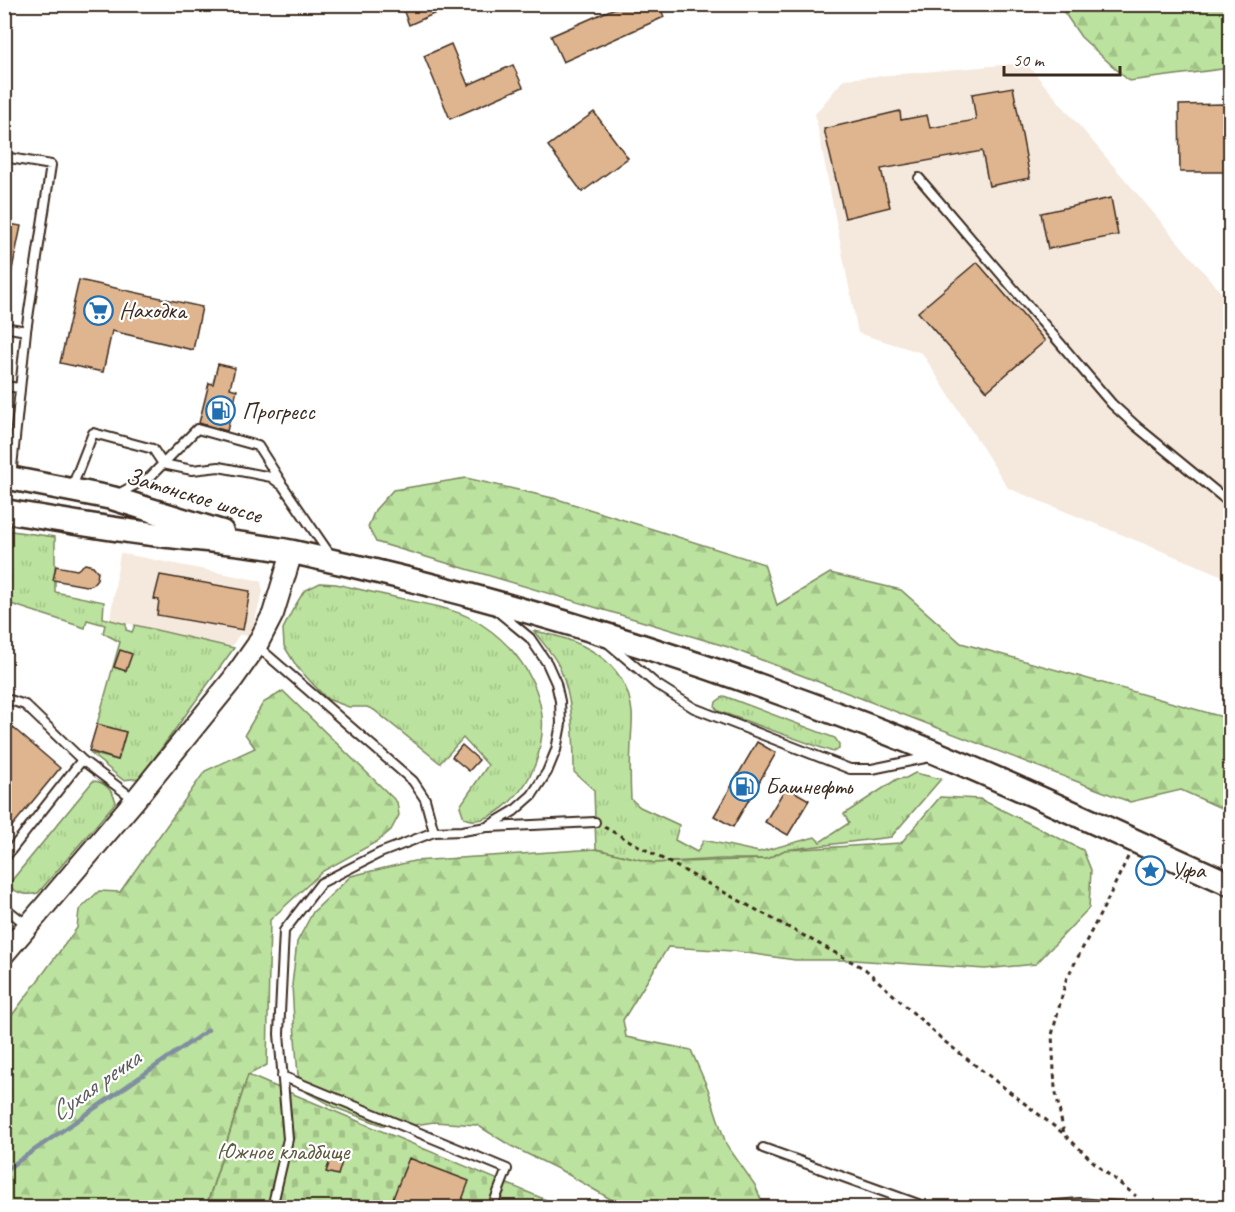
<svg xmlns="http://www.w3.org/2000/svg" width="1235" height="1212" font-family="Caveat,sans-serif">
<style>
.built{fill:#f5e9dd}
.grass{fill:url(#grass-tufts);stroke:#7b865e;stroke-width:1.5}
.forest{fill:url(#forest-firs);stroke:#7b865e;stroke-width:1.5}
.cemetery{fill:url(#cemetery-stones);stroke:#7b865e;stroke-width:1.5}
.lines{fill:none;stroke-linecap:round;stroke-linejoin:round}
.stream{stroke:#808fa0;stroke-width:4.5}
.building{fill:#dfb58f;stroke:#3b2a1e;stroke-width:1.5}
.lane-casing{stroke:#3b2a1e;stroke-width:12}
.secondary-casing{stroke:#3b2a1e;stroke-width:24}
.primary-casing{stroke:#3b2a1e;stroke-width:27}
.path{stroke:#3b2a1e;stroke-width:3;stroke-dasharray:4.5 4.5;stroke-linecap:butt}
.lane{stroke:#fff;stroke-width:8}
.secondary{stroke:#fff;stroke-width:20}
.primary{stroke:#fff;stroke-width:22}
.labels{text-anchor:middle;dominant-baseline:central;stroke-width:4.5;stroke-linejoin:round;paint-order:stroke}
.poi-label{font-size:24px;fill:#3b2a1e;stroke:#fff;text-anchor:start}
.street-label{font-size:24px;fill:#3b2a1e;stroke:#fff}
.park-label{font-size:24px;fill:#5b583e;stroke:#fff}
.water-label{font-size:26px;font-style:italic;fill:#5e5c5f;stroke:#fff}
</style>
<defs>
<pattern id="grass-tufts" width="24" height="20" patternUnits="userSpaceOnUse" patternTransform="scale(1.5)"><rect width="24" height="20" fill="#bbe29e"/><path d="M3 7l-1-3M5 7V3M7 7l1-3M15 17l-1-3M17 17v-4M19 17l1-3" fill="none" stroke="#a2c288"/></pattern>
<pattern id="forest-firs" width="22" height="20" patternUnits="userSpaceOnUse" patternTransform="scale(1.5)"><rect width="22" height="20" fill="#bbe29e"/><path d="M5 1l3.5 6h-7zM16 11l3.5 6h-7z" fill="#a2c288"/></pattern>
<pattern id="cemetery-stones" width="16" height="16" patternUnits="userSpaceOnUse" patternTransform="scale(1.5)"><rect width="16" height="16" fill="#bbe29e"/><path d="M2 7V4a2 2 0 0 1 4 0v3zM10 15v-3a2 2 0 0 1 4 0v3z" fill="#a2c288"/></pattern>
</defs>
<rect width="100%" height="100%" fill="#fff"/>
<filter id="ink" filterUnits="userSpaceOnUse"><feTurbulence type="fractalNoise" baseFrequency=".0167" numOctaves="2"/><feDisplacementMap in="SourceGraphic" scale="12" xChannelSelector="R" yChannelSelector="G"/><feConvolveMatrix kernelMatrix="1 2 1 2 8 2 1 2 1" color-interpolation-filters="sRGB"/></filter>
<g filter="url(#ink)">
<path class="built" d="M 1026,63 L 1230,303 L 1230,579 L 1008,488 L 922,353 L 858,333 L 815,114 L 844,79 Z
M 120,553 L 261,581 L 263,592 L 250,636 L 239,635 L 232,646 L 110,620 Z"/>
<path class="grass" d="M 4,530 L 55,537 L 55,592 L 104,602 L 103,618 L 126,624 L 126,630 L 132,632 L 135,625 L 234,648 L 140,778 L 123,780 L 90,753 L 118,760 L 126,732 L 97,724 L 120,642 L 103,633 L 105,625 L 87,620 L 85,628 L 5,602 L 10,576 L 5,574 Z
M 320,583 L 336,584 C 361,590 386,595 412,601 C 435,606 460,610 481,624 C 512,644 538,677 542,716 C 544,734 539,758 531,774 C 521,794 489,829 464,818 L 460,806 L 488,765 L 463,738 L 440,763 L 374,710 L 367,707 L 349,707 L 327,699 L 297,667 L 284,646 L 283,629 L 292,611 L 304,591 Z
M 534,631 C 580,639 626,659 632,712 C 633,722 631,734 631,744 C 630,763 630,781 631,799 L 640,807 L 679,825 L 675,840 L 697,852 L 704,840 L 759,852 L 815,837 L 820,842 L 849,823 L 844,814 L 897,779 L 906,778 L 915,773 L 941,779 L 891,837 L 785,850 L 767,859 L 720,859 L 654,863 L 596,849 L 594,790 L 574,772 C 574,737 573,698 559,666 C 553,654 542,642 534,631 Z
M 724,696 L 835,738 L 839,744 L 839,749 L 833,752 L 718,711 L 715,707 L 716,702 Z
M 93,781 C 105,781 113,792 116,802 L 38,893 C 25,896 18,894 8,885 Z"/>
<path class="forest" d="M 1059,5 L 1230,5 L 1230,68 L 1129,81 L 1081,37 Z
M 466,478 L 557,499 L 764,564 L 777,605 L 830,573 L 901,590 L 961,643 L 1230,719 L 1230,812 L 1181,790 L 1130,802 L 728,647 L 376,542 L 368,527 L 375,510 L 393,490 Z
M 283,691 L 397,802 L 399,815 L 391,830 L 378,841 L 323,871 L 270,920 L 267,1065 L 248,1075 L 206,1207 L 5,1207 L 4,1026 L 77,928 L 79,910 L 99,891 L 120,892 L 205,771 L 255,748 L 245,734 L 263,703 Z
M 940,797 L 980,799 L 1083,850 L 1091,870 L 1089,908 L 1036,964 L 985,969 L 853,960 L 795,960 L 733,951 L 668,947 L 623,1020 L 626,1037 L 691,1050 L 708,1089 L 726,1144 L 755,1185 L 764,1207 L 624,1207 L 562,1171 L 511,1146 L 477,1125 L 434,1122 L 408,1126 L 382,1125 L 336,1108 L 308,1093 L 298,1075 L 295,1038 L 292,985 L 297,942 L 313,912 L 351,876 L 414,861 L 596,849 L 654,863 L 767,859 L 785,850 L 901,843 Z"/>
<path class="cemetery" d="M 248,1075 L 563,1207 L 206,1208 Z"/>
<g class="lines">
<path class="stream" d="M 4,1171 L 208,1030"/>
</g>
<path class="building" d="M 401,4 L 456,4 L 409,25 Z
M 624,4 L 659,4 L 664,17 L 563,62 L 551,36 Z
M 451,44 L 468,85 L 513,65 L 523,87 L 450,119 L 424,56 Z
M 1013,87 L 1030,178 L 989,186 L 982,151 L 881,169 L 890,207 L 845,218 L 824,129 L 900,111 L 901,120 L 927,115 L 930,128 L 976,120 L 972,94 Z
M 1224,104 L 1225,172 L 1180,172 L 1179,105 Z
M 594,112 L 628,158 L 582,192 L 548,146 Z
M 1111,198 L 1118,235 L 1048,249 L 1041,213 Z
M 4,223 L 21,226 L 10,279 L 4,279 Z
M 977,262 L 1045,341 L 987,391 L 918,312 Z
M 79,280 L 202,307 L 193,350 L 112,331 L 103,372 L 60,363 Z
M 218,364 L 235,368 L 230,388 L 237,390 L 227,431 L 199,423 L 209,383 L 213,384 Z
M 85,564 L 93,566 L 98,572 L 97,579 L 92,585 L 86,586 L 53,580 L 56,566 L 77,570 Z
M 160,575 L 250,591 L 243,630 L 157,615 L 159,600 L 154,599 Z
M 120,650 L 132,654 L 126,671 L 114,667 Z
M 4,720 L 60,768 L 4,836 Z
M 97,724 L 126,732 L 118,760 L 89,751 Z
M 757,742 L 776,753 L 733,827 L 714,816 Z
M 462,745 L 479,760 L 469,771 L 452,757 Z
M 786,787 L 809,800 L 788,835 L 765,822 Z
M 333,1152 L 344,1155 L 338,1175 L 326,1172 Z
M 409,1158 L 469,1181 L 459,1208 L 389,1208 Z"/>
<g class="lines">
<defs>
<path id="lane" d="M 4,157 L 51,165 L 26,331 L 11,477
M 919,178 L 1112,404 L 1136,426 L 1230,503
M 4,327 L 26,331
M 4,386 L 20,388
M 72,487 L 93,433 L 153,449 L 163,464 L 192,470 L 219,467 L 271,477 L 283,486 L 331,556
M 118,494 L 150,477 L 197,429 L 258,446 L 281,482
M 608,643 L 656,684 L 694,708 L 850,769 L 872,769 L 930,757
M 257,646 L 413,781 L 425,799 L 434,832
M 4,698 L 25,705 L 82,760
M 489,827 L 595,822
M 4,859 L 82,760 L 134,799
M 4,907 L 27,925
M 282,1076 L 507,1169 L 492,1208
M 763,1148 L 929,1208
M 272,1208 L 288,1139 L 279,1034 L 284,931 L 321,883 L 380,853 L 434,832 L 462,831 L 487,827 L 514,811 L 532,795 L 547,772 L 556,750 L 561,724 L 560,701 L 556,683 L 547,663 L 530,638 L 496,610
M 1017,1208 L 1080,1203 L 1142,1208"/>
<path id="secondary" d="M 4,954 L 135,800 L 233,679 L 257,645 L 273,614 L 292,552"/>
<path id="primary" d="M 4,477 L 112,498 L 222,532
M 4,511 C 53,519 102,528 152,534 C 198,540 247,542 293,552 C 489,595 682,654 869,726 C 991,773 1111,831 1230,884"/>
</defs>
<use href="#lane" class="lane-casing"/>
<use href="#secondary" class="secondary-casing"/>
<use href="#primary" class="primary-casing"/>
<path class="path" d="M 604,827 L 865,969 L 944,1041 L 1064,1134
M 1128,857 L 1105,905 L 1066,980 L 1052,1035 L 1055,1088 L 1064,1134 L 1099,1167 L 1136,1196"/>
<use href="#lane" class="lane"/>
<use href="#secondary" class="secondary"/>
<use href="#primary" class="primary"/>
</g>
</g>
<defs>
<symbol id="supermarket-ring" viewBox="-11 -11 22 22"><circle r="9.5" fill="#fff" stroke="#1f6fb2" stroke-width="1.5"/><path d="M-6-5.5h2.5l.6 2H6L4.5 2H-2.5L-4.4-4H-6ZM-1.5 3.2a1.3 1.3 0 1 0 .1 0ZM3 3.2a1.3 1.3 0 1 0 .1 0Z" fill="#1f6fb2"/></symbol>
<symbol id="fuel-ring" viewBox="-11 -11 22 22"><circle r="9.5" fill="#fff" stroke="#1f6fb2" stroke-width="1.5"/><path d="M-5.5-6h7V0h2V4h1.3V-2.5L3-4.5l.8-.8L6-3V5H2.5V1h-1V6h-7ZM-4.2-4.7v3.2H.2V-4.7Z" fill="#1f6fb2"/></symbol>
<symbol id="sight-ring" viewBox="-11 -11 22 22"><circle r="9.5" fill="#fff" stroke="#1f6fb2" stroke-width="1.5"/><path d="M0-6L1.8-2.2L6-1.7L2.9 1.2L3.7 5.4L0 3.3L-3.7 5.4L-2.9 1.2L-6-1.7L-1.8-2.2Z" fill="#1f6fb2"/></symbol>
</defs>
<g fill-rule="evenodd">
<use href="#supermarket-ring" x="82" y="294" width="33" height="33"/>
<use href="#fuel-ring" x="204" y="394" width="33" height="33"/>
<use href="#fuel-ring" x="728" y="770" width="33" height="33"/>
<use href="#sight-ring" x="1134" y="854" width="33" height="33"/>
</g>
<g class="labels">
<g class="poi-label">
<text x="119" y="310">Находка</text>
<text x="242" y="411">Прогресс</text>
<text x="765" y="786">Башнефть</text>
<text x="1171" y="870">Уфа</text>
</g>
<g class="street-label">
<text transform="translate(194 495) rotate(17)">Затонское шоссе</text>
</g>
<g class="park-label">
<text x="283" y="1151">Южное кладбище</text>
</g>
<g class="water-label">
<text transform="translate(95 1085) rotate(-35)">Сухая речка</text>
</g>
</g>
<rect width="1235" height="1212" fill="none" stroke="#fff" stroke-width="24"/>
<rect x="12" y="12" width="1211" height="1188" fill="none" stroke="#3b2a1e" stroke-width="2" filter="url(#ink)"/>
<path d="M1004 66v9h116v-9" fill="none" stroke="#3b2a1e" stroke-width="3"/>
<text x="1013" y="66" font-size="18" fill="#3b2a1e" stroke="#ffffff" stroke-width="4.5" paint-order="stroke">50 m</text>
</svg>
